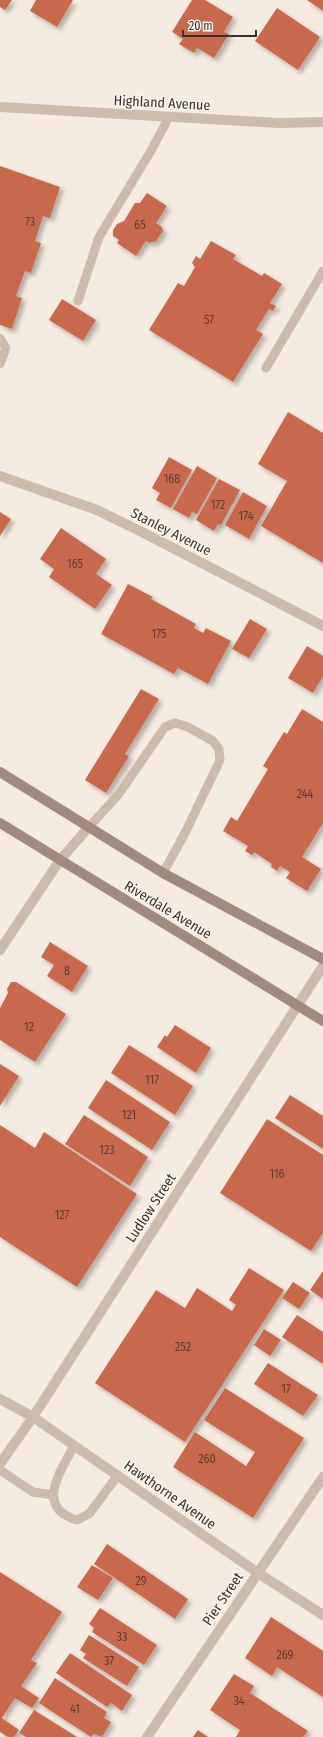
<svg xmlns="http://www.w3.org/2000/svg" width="323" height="1737" font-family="'Fira Sans Condensed',sans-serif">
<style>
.building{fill:#c8694b;filter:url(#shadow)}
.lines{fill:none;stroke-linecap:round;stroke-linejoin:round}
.service{stroke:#cdbbac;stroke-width:9}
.minor{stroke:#cdbbac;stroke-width:10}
.tertiary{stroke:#cdbbac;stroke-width:10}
.secondary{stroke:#a18a7d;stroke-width:10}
.labels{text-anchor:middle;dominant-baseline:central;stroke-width:3;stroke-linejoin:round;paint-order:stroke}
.number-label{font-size:12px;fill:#5e3e33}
.street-label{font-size:14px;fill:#3b302b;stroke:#fbf5ee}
</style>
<defs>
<filter id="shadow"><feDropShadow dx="3.5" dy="3.5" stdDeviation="2" flood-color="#0004"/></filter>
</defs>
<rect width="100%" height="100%" fill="#f4ebe1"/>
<path class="building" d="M 0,0 L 12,0 L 5,10 L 0,7 Z
M 36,0 L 73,0 L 57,27 L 30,11 Z
M 192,0 L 205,0 L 233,17 L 224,32 L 229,34 L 214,58 L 197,48 L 194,53 L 179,44 L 183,39 L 172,32 Z
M 307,0 L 323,0 L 323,11 Z
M 277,8 L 320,37 L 298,70 L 255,41 Z
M 0,166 L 60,187 L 50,218 L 43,216 L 35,241 L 41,243 L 31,273 L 25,271 L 16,296 L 22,298 L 12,329 L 0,325 Z
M 147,193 L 167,206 L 156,223 L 162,227 L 163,231 L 156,241 L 149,243 L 146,241 L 136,256 L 117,243 L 119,240 L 113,236 L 113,230 L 117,224 L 124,221 L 135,203 L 140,203 Z
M 211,241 L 236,255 L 233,259 L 262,276 L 264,273 L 282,284 L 270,303 L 276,306 L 273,311 L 269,309 L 256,330 L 263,334 L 233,382 L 149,330 L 178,283 L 184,286 L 195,267 L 192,263 L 196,256 L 200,259 Z
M 62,299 L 96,320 L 83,341 L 49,320 Z
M 288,412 L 323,433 L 323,563 L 261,526 L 287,481 L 258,464 Z
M 169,457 L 192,470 L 171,508 L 156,500 L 160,493 L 152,488 Z
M 197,466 L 217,478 L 197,514 L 192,512 L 189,518 L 173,509 Z
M 219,479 L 240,490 L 221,525 L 218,524 L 214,531 L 196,520 Z
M 243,492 L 267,506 L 249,539 L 225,525 Z
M 0,512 L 11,519 L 0,536 Z
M 61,528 L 106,559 L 96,574 L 112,585 L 95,609 L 49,577 L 54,569 L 40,559 Z
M 128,584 L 153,597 L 151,599 L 196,624 L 194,628 L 203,633 L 206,628 L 231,641 L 208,684 L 178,668 L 174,674 L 101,634 Z
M 250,619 L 267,629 L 249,658 L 232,649 Z
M 307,646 L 323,656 L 323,676 L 313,693 L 288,678 Z
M 141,689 L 159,699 L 125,754 L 129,756 L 106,793 L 85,780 Z
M 302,709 L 323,722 L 323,823 L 302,857 L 321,869 L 307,891 L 286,878 L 290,872 L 280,866 L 277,871 L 271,867 L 272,864 L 254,852 L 252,855 L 245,851 L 248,846 L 223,831 L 231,817 L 237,821 L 268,769 L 263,766 L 284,732 L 287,734 Z
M 50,942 L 88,966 L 72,992 L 47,976 L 54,965 L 41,957 Z
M 11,982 L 16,982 L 66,1014 L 35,1062 L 0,1040 L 0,1008 L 8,993 L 7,989 Z
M 175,1025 L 211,1048 L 196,1073 L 157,1047 L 165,1035 L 167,1037 Z
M 129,1045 L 193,1086 L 175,1115 L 111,1073 Z
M 0,1064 L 19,1076 L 0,1106 Z
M 106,1080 L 170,1122 L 152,1150 L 88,1108 Z
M 290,1095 L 323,1116 L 323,1149 L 275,1118 Z
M 84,1115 L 148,1157 L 130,1186 L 65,1144 Z
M 267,1119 L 323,1155 L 323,1233 L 311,1251 L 220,1193 Z
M 0,1125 L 35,1148 L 44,1132 L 137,1194 L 77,1287 L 0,1237 Z
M 249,1268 L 284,1290 L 185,1442 L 95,1383 L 156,1290 L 185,1308 L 197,1288 L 232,1311 L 236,1305 L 229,1300 Z
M 323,1271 L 323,1299 L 310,1290 Z
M 293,1282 L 310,1293 L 299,1309 L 282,1298 Z
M 297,1315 L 323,1332 L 323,1364 L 282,1337 Z
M 264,1329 L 281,1340 L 270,1356 L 254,1345 Z
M 268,1363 L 318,1395 L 303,1416 L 254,1384 Z
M 225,1388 L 304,1438 L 253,1518 L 173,1467 L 195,1432 L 246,1466 L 255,1452 L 204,1420 Z
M 107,1544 L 188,1599 L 175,1619 L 94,1564 Z
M 92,1565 L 113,1578 L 98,1600 L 77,1587 Z
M 0,1572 L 62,1612 L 31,1660 L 37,1663 L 21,1686 L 39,1698 L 32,1708 L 15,1698 L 2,1718 L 19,1730 L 14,1737 L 8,1737 L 0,1732 Z
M 100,1608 L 157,1645 L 144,1665 L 92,1632 L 94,1628 L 89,1624 Z
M 271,1617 L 323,1651 L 323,1697 L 277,1667 L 272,1676 L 245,1658 Z
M 89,1635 L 139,1667 L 127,1686 L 83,1658 L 86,1654 L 80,1650 Z
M 70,1653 L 132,1695 L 122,1711 L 111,1703 L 107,1707 L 56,1673 Z
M 234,1674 L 254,1686 L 250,1693 L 308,1731 L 303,1737 L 236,1737 L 240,1730 L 210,1710 Z
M 55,1678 L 107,1712 L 104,1718 L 111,1722 L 102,1737 L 94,1734 L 91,1737 L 39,1703 Z
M 34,1710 L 77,1737 L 26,1737 L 19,1733 Z
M 198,1730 L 208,1737 L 193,1737 Z"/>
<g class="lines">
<path class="service" d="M 78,301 L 99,237 L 152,149 L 169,117
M 0,338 L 6,348 L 0,364
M 266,368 L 323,271
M 88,828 L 118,795 L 165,727 L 175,723 L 188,727 L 213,741 L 219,749 L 220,760 L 185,833 L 163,873
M 74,1446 C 61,1470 34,1508 77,1520 L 89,1514 L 118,1475
M 0,1470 L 33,1492 L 53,1495"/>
<path class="minor" d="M 0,107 L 279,123 L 323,122
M 0,476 L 97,510 L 142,532 L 323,626
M 0,950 L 60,860 L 88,828
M 147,1737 L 323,1477"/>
<path class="tertiary" d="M 0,1399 L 33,1417 L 258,1573 L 323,1615
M 0,1464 L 33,1417 L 323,966"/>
<path class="secondary" d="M 0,772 L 163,873 L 323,959
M 0,823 L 323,1021"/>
</g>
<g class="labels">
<g class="number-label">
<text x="30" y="222">73</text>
<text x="140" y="225">65</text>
<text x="209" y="320">57</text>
<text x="172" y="479">168</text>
<text x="218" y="505">172</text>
<text x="246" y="516">174</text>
<text x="75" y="564">165</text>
<text x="159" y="634">175</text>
<text x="305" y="794">244</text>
<text x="67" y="971">8</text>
<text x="29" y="1027">12</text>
<text x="152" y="1080">117</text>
<text x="129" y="1115">121</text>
<text x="107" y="1150">123</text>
<text x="277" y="1174">116</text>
<text x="62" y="1215">127</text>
<text x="183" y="1347">252</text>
<text x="286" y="1389">17</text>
<text x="207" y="1459">260</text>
<text x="141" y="1581">29</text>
<text x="122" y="1637">33</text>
<text x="285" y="1655">269</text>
<text x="109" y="1661">37</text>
<text x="239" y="1701">34</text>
<text x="75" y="1709">41</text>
</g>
<g class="street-label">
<text transform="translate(162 103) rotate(3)">Highland Avenue</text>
<text transform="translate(171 532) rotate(27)">Stanley Avenue</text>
<text transform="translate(168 910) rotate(31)">Riverdale Avenue</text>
<text transform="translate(151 1208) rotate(-57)">Ludlow Street</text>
<text transform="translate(170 1495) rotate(35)">Hawthorne Avenue</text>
<text transform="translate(223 1599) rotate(-56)">Pier Street</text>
</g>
</g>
<path d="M183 30v6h73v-6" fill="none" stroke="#3b302b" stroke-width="2"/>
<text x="189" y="30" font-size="12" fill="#3b302b" stroke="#fbf5ee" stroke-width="3" paint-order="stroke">20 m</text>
</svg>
